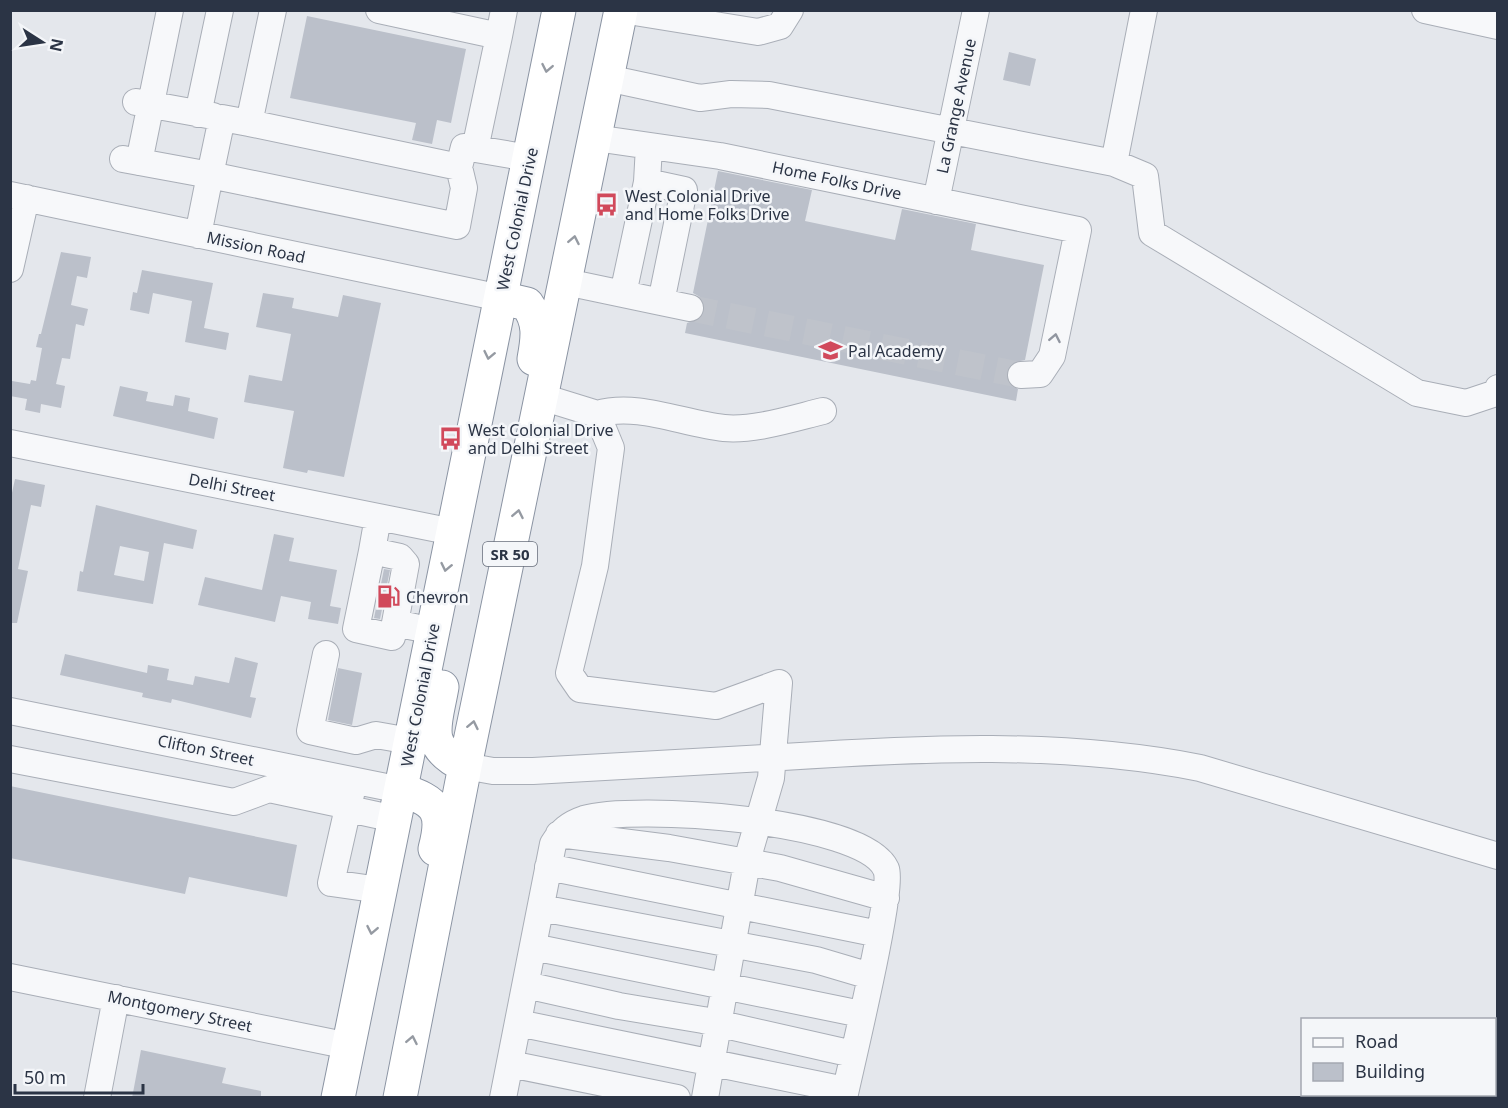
<svg xmlns="http://www.w3.org/2000/svg" width="1508" height="1108" font-family="'Noto Sans',sans-serif">
<style>
.building{fill:#bbc0ca;fill-rule:evenodd}
.lines{fill:none;stroke-linecap:round;stroke-linejoin:round}
.minor-tunnel{stroke:#bfc3cb;stroke-width:26;stroke-dasharray:26 13;stroke-linecap:butt}
.minor-casing{stroke:#a9aeb7;stroke-width:28}
.highway-casing{stroke:#8b94a3;stroke-width:35}
.minor{stroke:#f7f8fa;stroke-width:26}
.highway{stroke:#fff;stroke-width:33}
.oneway{stroke:#959aa2}
.oneway2{stroke:#9196a0}
.labels{text-anchor:middle;dominant-baseline:central;stroke-width:5;stroke-linejoin:round;paint-order:stroke}
.shield{fill:#f4f6f9;stroke:#676e7b;stroke-width:1.5}
.shield-label{font-size:15px;font-weight:bold;fill:#2b3445}
.street-label{font-size:16px;fill:#2b3445;stroke:#f4f6f9}
.poi-label{font-size:16px;fill:#2b3445;stroke:#f4f6f9;text-anchor:start}
</style>
<rect width="100%" height="100%" fill="#e4e7ec"/>
<path class="building" d="M 307,16 L 466,49 L 451,123 L 437,120 L 432,144 L 412,140 L 416,123 L 290,98 Z
M 1009,52 L 1036,59 L 1030,86 L 1003,80 Z
M 718,171 L 812,190 L 805,221 L 895,240 L 902,209 L 976,224 L 971,250 L 1044,265 L 1025,360 L 1012,363 L 1006,375 L 1009,384 L 1018,389 L 1016,401 L 685,333 L 687,323 L 701,318 L 705,310 L 700,297 L 693,293 Z
M 61,252 L 91,257 L 87,278 L 77,276 L 71,305 L 88,309 L 84,326 L 76,324 L 70,359 L 62,358 L 56,384 L 65,386 L 61,408 L 41,404 L 40,413 L 25,410 L 27,399 L 10,396 L 12,381 L 30,384 L 31,380 L 36,381 L 42,348 L 36,347 L 39,334 L 41,334 Z
M 142,270 L 213,283 L 204,328 L 229,333 L 226,350 L 185,342 L 192,301 L 153,293 L 149,314 L 130,310 L 133,292 L 137,293 Z
M 263,293 L 294,298 L 292,308 L 338,317 L 343,295 L 381,303 L 344,477 L 308,470 L 307,473 L 283,468 L 294,411 L 244,402 L 249,375 L 282,381 L 291,334 L 256,327 Z
M 120,386 L 148,392 L 146,401 L 173,406 L 175,395 L 190,398 L 188,411 L 218,418 L 214,439 L 113,416 Z
M 15,479 L 45,485 L 41,507 L 31,505 L 18,569 L 28,571 L 17,623 L 10,623 L 10,502 Z
M 96,505 L 197,530 L 193,549 L 164,543 L 153,604 L 77,591 L 80,571 L 83,572 ZM 120,546 L 149,552 L 144,581 L 114,575 Z
M 274,534 L 294,538 L 289,561 L 337,570 L 330,606 L 341,608 L 338,624 L 308,619 L 311,602 L 281,596 L 275,622 L 198,605 L 205,577 L 262,590 Z
M 384,569 L 390,570 L 380,619 L 374,618 Z
M 65,654 L 147,673 L 148,665 L 169,669 L 167,680 L 193,685 L 195,676 L 229,683 L 235,657 L 258,663 L 250,697 L 256,698 L 251,718 L 172,699 L 171,703 L 142,697 L 143,693 L 60,675 Z
M 338,668 L 362,673 L 352,725 L 328,720 Z
M 10,786 L 297,845 L 287,897 L 189,877 L 185,894 L 10,858 Z
M 141,1050 L 226,1068 L 222,1083 L 261,1091 L 261,1098 L 132,1098 Z"/>
<g class="lines">
<path class="minor-tunnel" d="M 690,308 L 1021,375"/>
<defs>
<path id="minor" d="M 273,10 L 249,123 L 459,167 L 464,147 L 529,158
M 379,10 L 499,36 L 475,149
M 622,10 L 758,32 L 780,26 L 790,10
M 1425,10 L 1498,26
M 499,36 L 504,10
M 607,78 L 700,98 L 731,94 L 769,95 L 1114,163 L 1145,176 L 1152,233 L 1417,393 L 1466,403 L 1496,393 L 1498,388
M 136,102 L 213,116
M 198,114 L 220,10
M 595,138 L 720,156 L 1078,230 L 1052,356 L 1040,374 L 1021,375
M 123,159 L 210,175 L 222,118 L 249,123
M 139,162 L 170,10
M 1114,163 L 1144,10
M 10,195 L 501,298
M 936,201 L 976,10
M 198,235 L 210,175 L 457,226 L 464,188 L 459,167
M 10,269 L 26,198
M 566,282 L 623,294 L 647,182 L 649,146
M 623,294 L 661,302 L 684,190 L 647,182
M 661,302 L 690,308
M 542,397 L 597,414 L 611,448 L 595,566 L 569,673 L 580,689 L 716,706 L 779,683 L 771,778 L 748,857 L 705,1098
M 597,414 C 638,402 683,424 724,428 C 754,431 794,418 823,411
M 10,443 L 453,532
M 378,517 L 372,551 L 400,557 L 406,564 L 395,623 L 433,631
M 372,551 L 356,629 L 392,637 L 395,623
M 326,654 L 310,731 L 356,741 L 376,735 L 410,741
M 10,711 L 401,790
M 10,759 L 234,802 L 269,789 L 349,806
M 465,766 L 493,771 L 533,771 C 616,766 700,762 783,757 C 921,748 1063,741 1200,768 L 1498,856
M 352,790 L 331,883 L 380,890
M 349,809 L 395,819
M 559,834 L 669,848 L 780,868 L 886,898
M 548,867 L 879,934
M 541,908 L 816,960 L 870,976
M 533,947 L 861,1014
M 10,977 L 349,1046
M 526,985 L 619,1006 L 703,1020 L 853,1054
M 518,1023 L 845,1090
M 510,1064 L 677,1098
M 97,1098 L 116,998
M 503,1098 L 553,844 C 561,831 569,824 584,819 C 633,804 863,819 886,869 C 894,888 851,1065 844,1098"/>
<path id="highway" d="M 501,298 L 527,304 C 540,322 538,337 534,359
M 442,687 C 435,727 423,746 465,766
M 401,790 C 437,801 445,811 435,849
M 338,1098 L 559,10
M 400,1098 L 465,766 L 621,10"/>
</defs>
<use href="#minor" class="minor-casing"/>
<use href="#highway" class="highway-casing"/>
<use href="#minor" class="minor"/>
<use href="#highway" class="highway"/>
</g>
<defs><path id="oneway-chevron" d="M-2-3.5L2.5 0L-2 3.5" fill="none" stroke-width="1.6" stroke-linecap="round" stroke-linejoin="round" transform="scale(1.5)"/></defs>
<g class="oneway">
<use href="#oneway-chevron" transform="translate(547 68) rotate(101)"/>
<use href="#oneway-chevron" transform="translate(574 240) rotate(-79)"/>
<use href="#oneway-chevron" transform="translate(489 355) rotate(102)"/>
<use href="#oneway-chevron" transform="translate(518 514) rotate(-79)"/>
<use href="#oneway-chevron" transform="translate(446 567) rotate(102)"/>
<use href="#oneway-chevron" transform="translate(473 725) rotate(-78)"/>
<use href="#oneway-chevron" transform="translate(372 930) rotate(101)"/>
<use href="#oneway-chevron" transform="translate(412 1040) rotate(-79)"/>
</g>
<use class="oneway2" href="#oneway-chevron" transform="translate(1055 338) rotate(-79)"/>
<defs>
<symbol id="bus-bare" viewBox="-9 -9 18 18"><path d="M-5-6H5V4H4V6H2V4H-2V6H-4V4H-5ZM-3.5-4V0h7V-4ZM-3.5 1.2v1.5H-2V1.2ZM2 1.2v1.5H3.5V1.2Z" fill="#d1495b" stroke="#f4f6f9" stroke-width="2.5" paint-order="stroke"/></symbol>
<symbol id="school-bare" viewBox="-9 -9 18 18"><path d="M0-5L7-2L0 1L-7-2ZM-4 1L0 2.5L4 1V4Q0 6-4 4Z" fill="#d1495b" stroke="#f4f6f9" stroke-width="2.5" paint-order="stroke"/></symbol>
<symbol id="fuel-bare" viewBox="-9 -9 18 18"><path d="M-5.5-6h7V0h2V4h1.3V-2.5L3-4.5l.8-.8L6-3V5H2.5V1h-1V6h-7ZM-4.2-4.7v3.2H.2V-4.7Z" fill="#d1495b" stroke="#f4f6f9" stroke-width="2.5" paint-order="stroke"/></symbol>
</defs>
<g fill-rule="evenodd">
<use href="#bus-bare" x="590" y="188" width="33" height="33"/>
<use href="#school-bare" x="814" y="334" width="33" height="33"/>
<use href="#bus-bare" x="434" y="422" width="33" height="33"/>
<use href="#fuel-bare" x="372" y="580" width="33" height="33"/>
</g>
<g class="labels">
<rect class="shield" x="483" y="542" width="54" height="24" rx="4.5"/>
<g class="shield-label">
<text x="510" y="554">SR 50</text>
</g>
<g class="street-label">
<text transform="translate(956 106) rotate(-78)">La Grange Avenue</text>
<text transform="translate(837 180) rotate(12)">Home Folks Drive</text>
<text transform="translate(517 219) rotate(-78)">West Colonial Drive</text>
<text transform="translate(256 247) rotate(12)">Mission Road</text>
<text transform="translate(232 487) rotate(11)">Delhi Street</text>
<text transform="translate(420 695) rotate(-79)">West Colonial Drive</text>
<text transform="translate(206 750) rotate(12)">Clifton Street</text>
<text transform="translate(180 1011) rotate(12)">Montgomery Street</text>
</g>
<g class="poi-label">
<text x="625" y="196">West Colonial Drive<tspan x="625" dy="18">and Home Folks Drive</tspan></text>
<text x="848" y="351">Pal Academy</text>
<text x="468" y="430">West Colonial Drive<tspan x="468" dy="18">and Delhi Street</tspan></text>
<text x="406" y="597">Chevron</text>
</g>
</g>
<rect width="1508" height="1108" fill="none" stroke="#2b3445" stroke-width="24"/>
<rect x="1301" y="1018" width="195" height="78" fill="#f4f6f9" stroke="#a4a8b1" stroke-width="1.5"/>
<rect x="1313" y="1038" width="30" height="9" fill="#f7f8fa" stroke="#a4a8b1" stroke-width="1.5"/>
<text x="1355" y="1048" font-size="18" fill="#2b3445">Road</text>
<rect x="1313" y="1063" width="30" height="18" fill="#bbc0ca" stroke="#a4a8b1" stroke-width="1.5"/>
<text x="1355" y="1078" font-size="18" fill="#2b3445">Building</text>
<g transform="translate(42 42) rotate(102)" stroke="#f4f6f9" stroke-width="4.5" paint-order="stroke">
<path d="M0-4.5L10 22L0 15L-10 22Z" fill="#2b3445"/>
<text y="-9" font-size="16" font-weight="bold" text-anchor="middle" fill="#2b3445">N</text>
</g>
<path d="M15 1084v9h128v-9" fill="none" stroke="#2b3445" stroke-width="3"/>
<text x="24" y="1084" font-size="18" fill="#2b3445" stroke="#f4f6f9" stroke-width="4.5" paint-order="stroke">50 m</text>
</svg>
